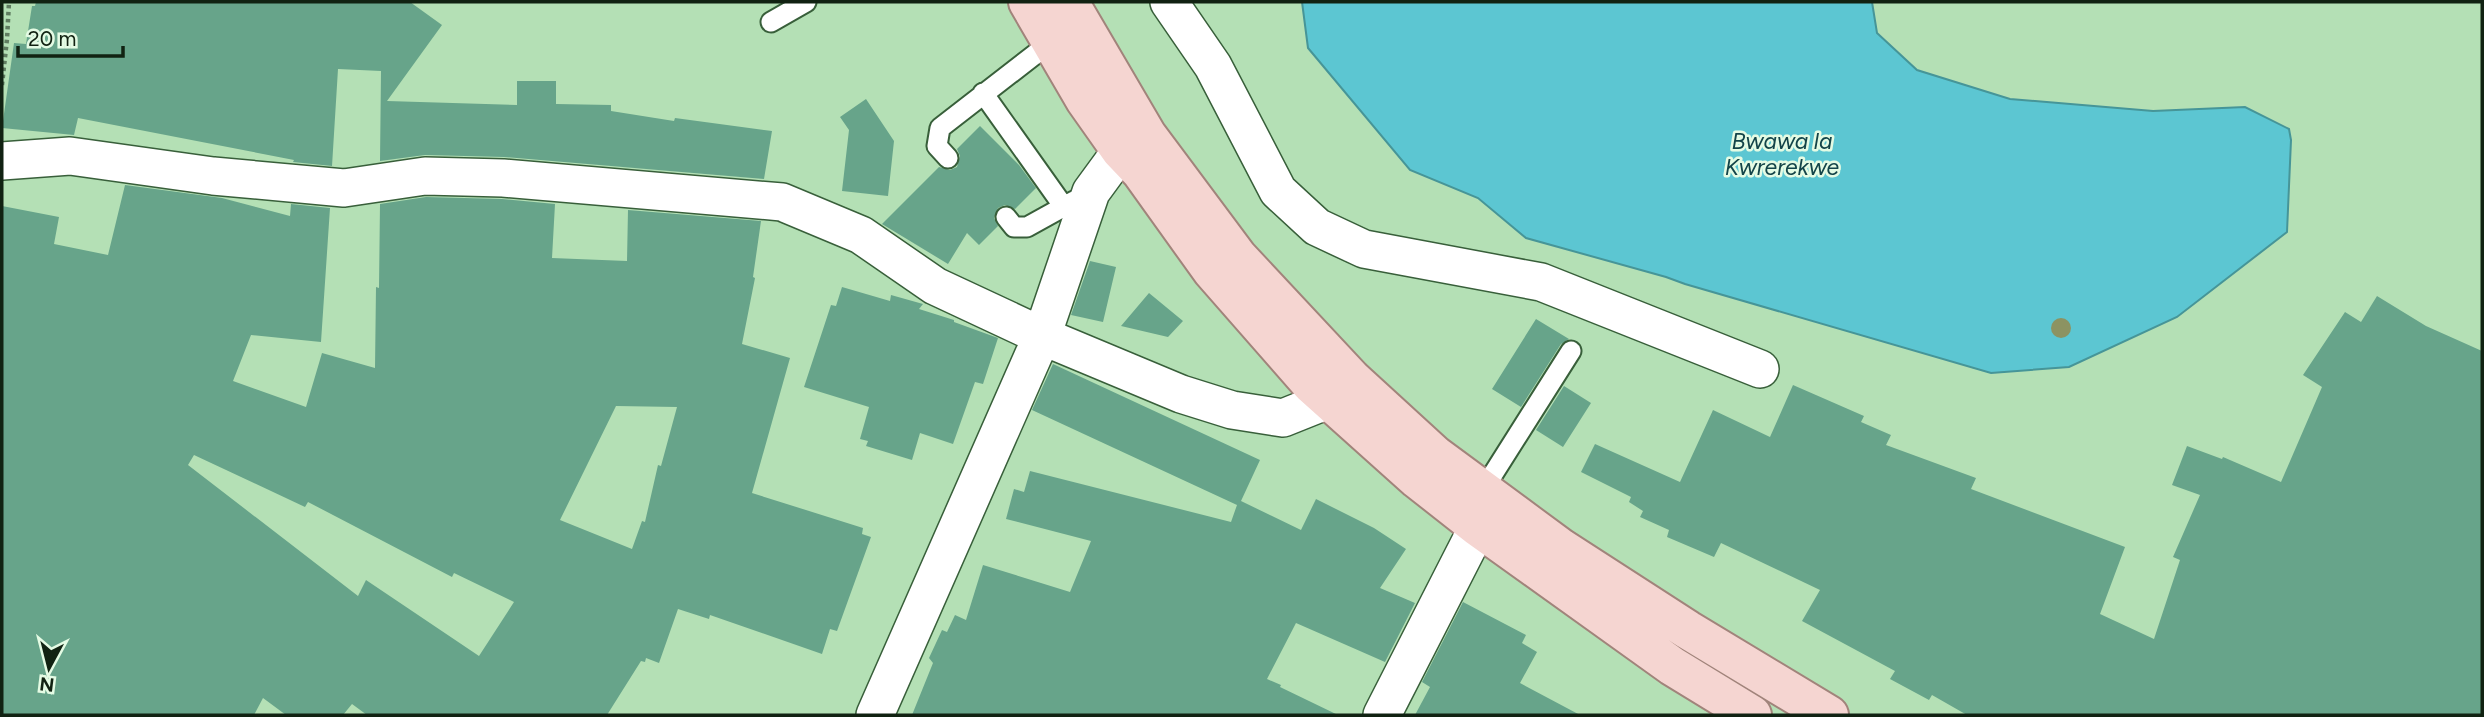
<svg xmlns="http://www.w3.org/2000/svg" width="2484" height="717" font-family="Figtree,sans-serif">
<style>
.water{fill:#5cc6d2;stroke:#469598;stroke-width:2}
.building{fill:#67a48a;fill-rule:evenodd}
.lines{fill:none;stroke-linecap:round;stroke-linejoin:round}
.lane-casing{stroke:#385f3a;stroke-width:23}
.street-casing{stroke:#385f3a;stroke-width:40}
.primary-casing{stroke:#a1847b;stroke-width:42}
.path{stroke:#5f7d60;stroke-width:4.5;stroke-dasharray:3.5 3.5;stroke-linecap:butt}
.lane{stroke:#fff;stroke-width:19}
.street{stroke:#fff;stroke-width:37}
.primary{stroke:#f5d5d1;stroke-width:38}
.tree{fill:#8c9362}
.labels{text-anchor:middle;dominant-baseline:central;stroke-width:5;stroke-linejoin:round;paint-order:stroke}
.water-label{font-size:23px;font-style:italic;fill:#134449;stroke:#e4fbe4}
</style>
<rect width="100%" height="100%" fill="#b4e0b5"/>
<path class="water" d="M 1302,2 L 1872,2 L 1877,33 L 1917,70 L 2010,99 L 2153,111 L 2245,107 L 2289,129 L 2291,140 L 2287,232 L 2177,317 L 2069,367 L 1991,373 L 1685,284 L 1666,277 L 1526,238 L 1478,198 L 1410,170 L 1308,48 Z"/>
<path class="building" d="M 36,2 L 410,2 L 442,25 L 387,101 L 517,105 L 517,81 L 556,81 L 556,104 L 611,105 L 611,111 L 674,121 L 675,118 L 772,131 L 764,179 L 504,157 L 425,155 L 380,161 L 381,71 L 338,69 L 332,166 L 293,162 L 294,160 L 78,118 L 74,135 L 2,128 L 14,43 L 26,44 L 32,6 L 35,6 Z
M 866,99 L 894,141 L 888,196 L 842,191 L 849,130 L 840,117 Z
M 980,126 L 1019,165 L 1036,188 L 1015,209 L 1005,205 L 998,208 L 994,218 L 998,226 L 979,245 L 967,233 L 948,264 L 882,224 L 939,167 L 950,170 L 957,167 L 960,156 L 957,149 Z
M 125,185 L 222,198 L 290,216 L 291,204 L 330,208 L 321,342 L 251,335 L 233,381 L 306,407 L 322,353 L 375,368 L 376,287 L 379,288 L 380,204 L 426,197 L 502,199 L 555,204 L 552,258 L 627,261 L 628,210 L 761,221 L 753,277 L 755,278 L 742,344 L 790,358 L 752,493 L 863,528 L 862,534 L 871,537 L 837,631 L 830,629 L 822,654 L 710,615 L 709,619 L 678,609 L 659,663 L 646,658 L 645,662 L 641,661 L 607,715 L 367,715 L 352,704 L 343,715 L 286,715 L 263,698 L 254,715 L 2,715 L 2,206 L 59,217 L 54,244 L 108,255 ZM 616,406 L 677,407 L 661,466 L 658,465 L 645,522 L 642,521 L 632,549 L 560,520 ZM 194,455 L 305,507 L 308,502 L 452,577 L 454,573 L 514,602 L 479,656 L 366,580 L 358,596 L 188,465 Z
M 1090,261 L 1116,267 L 1103,322 L 1071,315 Z
M 842,287 L 890,301 L 891,295 L 923,304 L 919,309 L 954,320 L 954,322 L 998,338 L 983,384 L 975,382 L 953,444 L 920,433 L 912,460 L 866,446 L 868,441 L 860,439 L 869,407 L 804,387 L 831,305 L 836,306 Z
M 1149,293 L 1183,321 L 1168,337 L 1121,326 Z
M 2377,296 L 2426,326 L 2482,351 L 2482,715 L 1967,715 L 1932,695 L 1929,700 L 1890,679 L 1895,671 L 1802,621 L 1820,590 L 1721,543 L 1714,557 L 1667,537 L 1669,530 L 1640,517 L 1643,511 L 1629,502 L 1631,497 L 1581,472 L 1595,444 L 1680,482 L 1713,410 L 1770,437 L 1793,385 L 1864,416 L 1861,422 L 1891,435 L 1886,445 L 1976,478 L 1971,489 L 2125,547 L 2100,614 L 2154,639 L 2180,560 L 2173,557 L 2200,495 L 2172,485 L 2187,446 L 2222,459 L 2223,457 L 2281,482 L 2322,387 L 2303,375 L 2345,312 L 2361,322 Z
M 1536,319 L 1569,339 L 1561,344 L 1521,407 L 1492,389 Z
M 1053,364 L 1260,460 L 1241,501 L 1301,530 L 1316,499 L 1374,528 L 1406,549 L 1380,588 L 1415,603 L 1385,662 L 1296,623 L 1267,679 L 1281,685 L 1280,687 L 1338,715 L 912,715 L 933,663 L 929,658 L 942,630 L 947,632 L 955,615 L 966,620 L 983,565 L 1070,592 L 1091,541 L 1006,519 L 1014,489 L 1024,492 L 1030,471 L 1231,522 L 1237,505 L 1032,410 Z
M 1564,386 L 1591,403 L 1563,447 L 1536,430 Z
M 1463,602 L 1526,635 L 1522,643 L 1537,652 L 1520,683 L 1580,715 L 1415,715 L 1430,687 L 1422,682 Z"/>
<g class="lines">
<defs>
<path id="lane" d="M 771,22 L 806,2
M 983,93 L 1064,207
M 948,158 L 937,146 L 940,128 L 1051,42
M 1006,217 L 1014,227 L 1027,227 L 1074,201
M 1483,490 L 1571,351"/>
<path id="street" d="M 1169,2 L 1213,66 L 1278,191 L 1317,227 L 1364,249 L 1541,282 L 1760,369
M 2,161 L 70,156 L 213,176 L 344,188 L 425,176 L 503,178 L 782,202 L 861,235 L 935,286 L 1042,336 L 1091,192 L 1121,151 L 1147,135
M 875,715 L 1042,336 L 1181,394 L 1232,410 L 1283,418 L 1328,400 L 1348,382
M 1382,715 L 1478,527 L 1495,503"/>
<path id="primary" d="M 1028,2 L 1085,100 L 1121,151 L 1141,172 L 1212,271 L 1311,384 L 1417,479 L 1478,527 L 1672,666 L 1752,715
M 1069,2 L 1147,135 L 1238,257 L 1352,379 L 1435,455 L 1561,548 L 1688,630 L 1829,715"/>
</defs>
<use href="#lane" class="lane-casing"/>
<use href="#street" class="street-casing"/>
<use href="#primary" class="primary-casing"/>
<path class="path" d="M 2,85 L 7,39 L 9,2"/>
<use href="#lane" class="lane"/>
<use href="#street" class="street"/>
<use href="#primary" class="primary"/>
</g>
<circle class="tree" cx="2061" cy="328" r="10"/>
<g class="labels">
<g class="water-label">
<text x="1782" y="141">Bwawa la<tspan x="1782" dy="26">Kwrerekwe</tspan></text>
</g>
</g>
<rect width="2484" height="717" fill="none" stroke="#112212" stroke-width="7"/>
<g transform="translate(49 668) rotate(187)" stroke="#e4fbe4" stroke-width="5" paint-order="stroke">
<path d="M0-5L12 26L0 18L-12 26Z" fill="#112212"/>
<text y="-10" font-size="19" font-weight="bold" text-anchor="middle" fill="#112212">N</text>
</g>
<path d="M18 46v10h105v-10" fill="none" stroke="#112212" stroke-width="3.5"/>
<text x="28" y="46" font-size="21" fill="#112212" stroke="#e4fbe4" stroke-width="5" paint-order="stroke">20 m</text>
</svg>
